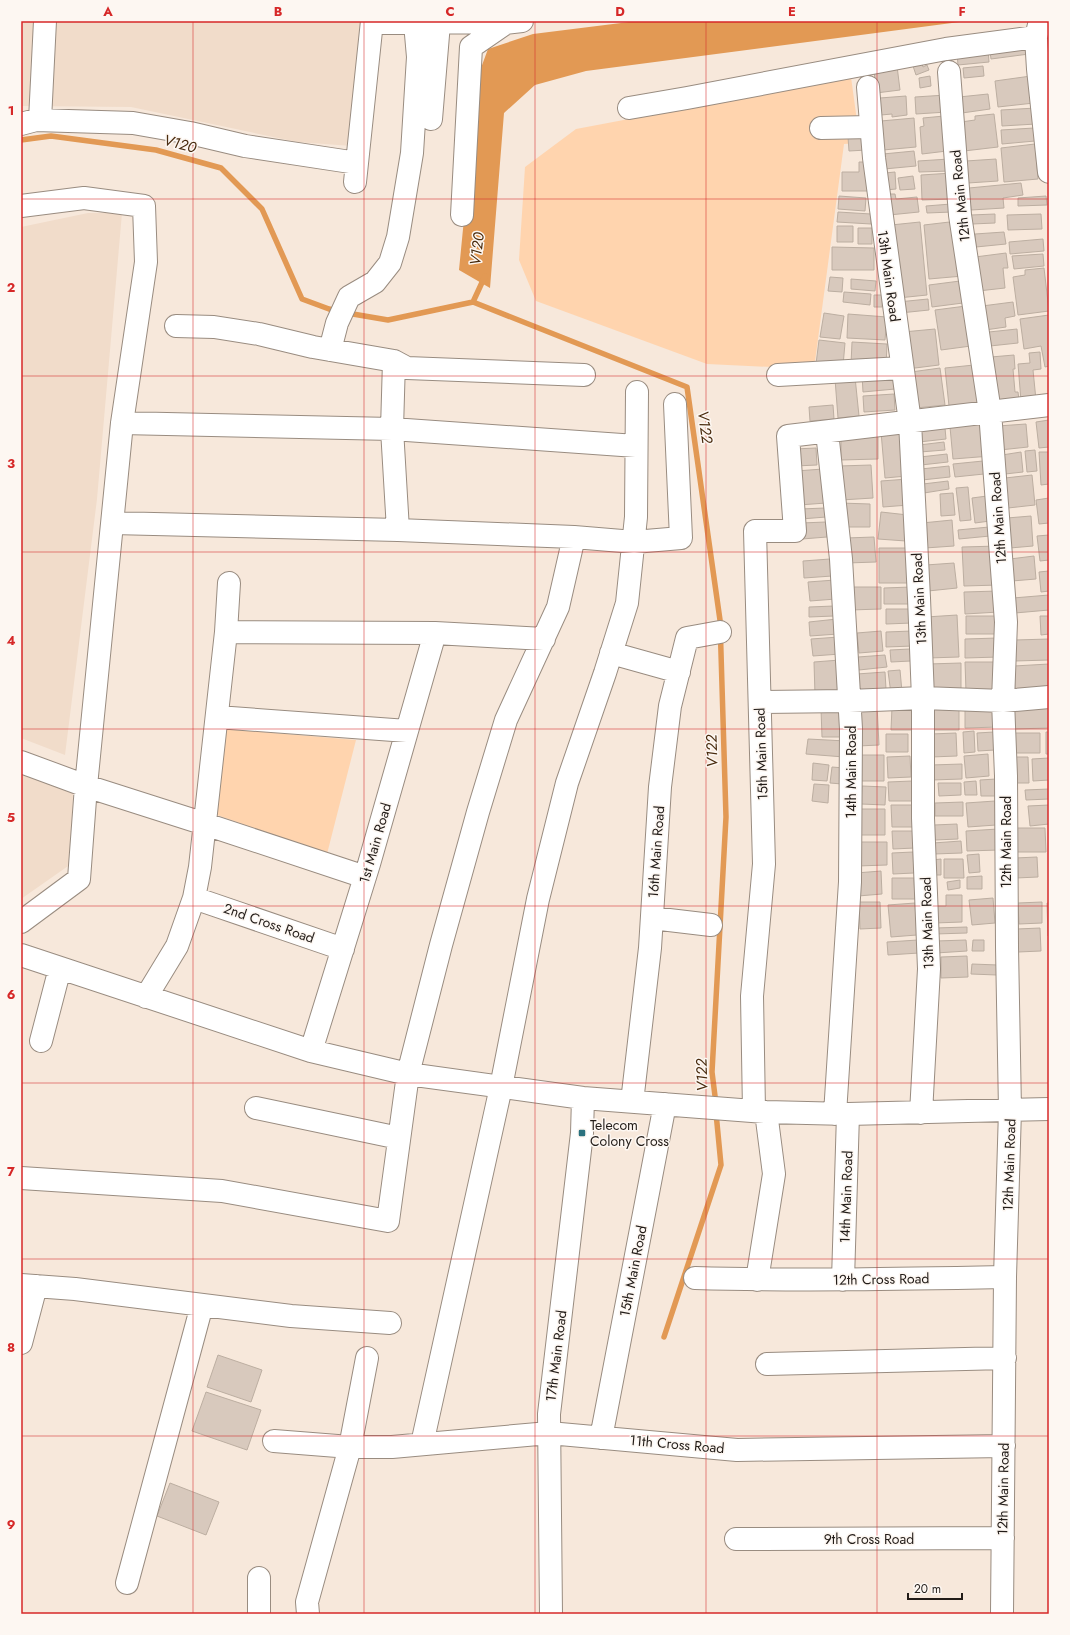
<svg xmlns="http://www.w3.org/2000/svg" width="1070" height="1635" font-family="Jost,sans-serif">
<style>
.built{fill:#f1dcca}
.green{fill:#ffd4ae}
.water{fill:#e29954}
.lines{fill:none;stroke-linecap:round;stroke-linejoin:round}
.stream{stroke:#e29954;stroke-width:5.5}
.building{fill:#d8c9bd;stroke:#bcaea1}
.minor-casing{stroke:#998c80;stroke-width:24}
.minor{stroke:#fff;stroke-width:22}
.grid{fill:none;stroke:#d62828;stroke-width:1;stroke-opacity:0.55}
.poi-dot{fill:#2a717e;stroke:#fdf7f2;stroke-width:1.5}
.labels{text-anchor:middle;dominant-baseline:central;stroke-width:3;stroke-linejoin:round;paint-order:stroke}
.street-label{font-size:14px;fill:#221c18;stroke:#fdf7f2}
.poi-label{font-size:14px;fill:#221c18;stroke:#fdf7f2;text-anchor:start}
.water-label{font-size:15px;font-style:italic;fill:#492b0e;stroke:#fdf7f2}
.neatline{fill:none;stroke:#d62828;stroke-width:1.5}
.grid-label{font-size:13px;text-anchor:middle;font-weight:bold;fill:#d62828}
</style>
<rect width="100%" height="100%" fill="#f7e8db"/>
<path class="built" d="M 21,21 L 364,21 L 352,146 L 297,142 L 131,107 L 21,106 Z
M 88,213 L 122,213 L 97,499 L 65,755 L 21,738 L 21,227 Z
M 21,774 L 73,793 L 71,864 L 21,899 Z"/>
<path class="green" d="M 851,77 L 860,143 L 844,144 L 814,369 L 707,364 L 536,301 L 519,260 L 525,167 L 576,129 Z
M 226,729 L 356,740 L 327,854 L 217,815 Z"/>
<path class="water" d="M 637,21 L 967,21 L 586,71 L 535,85 L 504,113 L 490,288 L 459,270 L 478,76 L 488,49 L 533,34 Z"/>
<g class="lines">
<path class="stream" d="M 21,140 L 51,136 L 156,150 L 221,168 L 262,209 L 302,299 L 329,309 L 338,311
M 473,302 L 687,387 L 720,620 L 726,817 L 712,1072 L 716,1104
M 347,313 L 388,320 L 473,302 L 485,276
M 664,1337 L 721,1165 L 716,1113"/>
</g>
<path class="building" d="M 1027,40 L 1029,54 L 991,59 L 989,44 Z
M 988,50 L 989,62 L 958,65 L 957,53 Z
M 920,58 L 923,67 L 927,65 L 929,70 L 916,75 L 911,60 Z
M 897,66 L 900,90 L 876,93 L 874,69 Z
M 983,66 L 984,76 L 964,78 L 963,68 Z
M 930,76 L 931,86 L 920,88 L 919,78 Z
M 1031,76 L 1034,103 L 998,107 L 995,81 Z
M 988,94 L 990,109 L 962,113 L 959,97 Z
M 946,95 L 947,112 L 916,114 L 915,97 Z
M 906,96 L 907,115 L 892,117 L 892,114 L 881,115 L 880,98 Z
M 1036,108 L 1036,124 L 1002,126 L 1001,110 Z
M 994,114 L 998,147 L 964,151 L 961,122 L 975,120 L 975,116 Z
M 944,116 L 947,151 L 922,154 L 920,127 L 924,126 L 923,118 Z
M 914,118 L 916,147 L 883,150 L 881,121 Z
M 1034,128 L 1035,141 L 1002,144 L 1001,130 Z
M 866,136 L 867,150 L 849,151 L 848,137 Z
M 1035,144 L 1038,179 L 1004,182 L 1001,148 Z
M 914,151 L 916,166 L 884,169 L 883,154 Z
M 949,159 L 950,171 L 919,172 L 918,161 Z
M 996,159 L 998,181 L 968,183 L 966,161 Z
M 859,162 L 869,162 L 870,191 L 842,191 L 842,172 L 859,172 Z
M 895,172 L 896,189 L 886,190 L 885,173 Z
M 952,173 L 953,199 L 922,200 L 921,175 Z
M 913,176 L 915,189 L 900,190 L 898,178 Z
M 1021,183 L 1023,195 L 1003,198 L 1004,208 L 971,210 L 969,188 Z
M 887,194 L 895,194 L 896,199 L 917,197 L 919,212 L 889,215 Z
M 839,196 L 866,198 L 865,211 L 838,209 Z
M 1046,196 L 1047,205 L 1018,206 L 1018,198 Z
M 951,204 L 952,212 L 927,213 L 926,206 Z
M 838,212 L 871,214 L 871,224 L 837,222 Z
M 995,214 L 995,223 L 972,224 L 971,215 Z
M 1041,214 L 1042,229 L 1008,230 L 1007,215 Z
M 958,221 L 963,276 L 929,279 L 924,225 Z
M 920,222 L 927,295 L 898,298 L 891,225 Z
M 837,226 L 853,226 L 853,242 L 837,242 Z
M 858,228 L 872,228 L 872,244 L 858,244 Z
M 1004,232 L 1006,244 L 976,247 L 975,234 Z
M 1043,239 L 1044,251 L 1010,254 L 1009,242 Z
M 832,247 L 874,248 L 874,270 L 832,270 Z
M 1006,253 L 1008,268 L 1003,268 L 1005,288 L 978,291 L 975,257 Z
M 1043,254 L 1044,266 L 1014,269 L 1012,256 Z
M 1044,268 L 1049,311 L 1018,315 L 1013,277 L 1025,275 L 1025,270 Z
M 830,277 L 843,278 L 842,292 L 828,291 Z
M 851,279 L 876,281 L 875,291 L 851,289 Z
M 960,281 L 963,303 L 932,307 L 929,285 Z
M 844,292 L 871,294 L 870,305 L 843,302 Z
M 874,295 L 883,295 L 882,307 L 874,307 Z
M 928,299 L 929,310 L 900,313 L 898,302 Z
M 1013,302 L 1015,316 L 1005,318 L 1006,327 L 985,330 L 982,306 Z
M 966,306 L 971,346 L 941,350 L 935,310 Z
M 824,313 L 844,316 L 840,339 L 820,337 Z
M 848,314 L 887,317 L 885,340 L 847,338 Z
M 1049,315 L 1049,366 L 1045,367 L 1041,346 L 1024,349 L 1020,319 Z
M 935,329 L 939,365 L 907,369 L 903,332 Z
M 1017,329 L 1018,343 L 990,346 L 989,332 Z
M 819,340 L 845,343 L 843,366 L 816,364 Z
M 852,342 L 887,344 L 886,366 L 851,364 Z
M 1040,352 L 1041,369 L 1033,370 L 1036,400 L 1021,401 L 1018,364 L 1030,363 L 1029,353 Z
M 1014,355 L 1015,369 L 1013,369 L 1015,392 L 1018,392 L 1019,400 L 996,402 L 991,357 Z
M 974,365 L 978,403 L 949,406 L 945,368 Z
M 940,368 L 945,405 L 916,408 L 911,372 Z
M 894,373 L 895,389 L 863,392 L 862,375 Z
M 855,377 L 859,416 L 838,418 L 835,379 Z
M 894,394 L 895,410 L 864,412 L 863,396 Z
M 833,405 L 834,419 L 810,421 L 809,407 Z
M 1049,420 L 1049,447 L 1039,448 L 1036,422 Z
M 988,423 L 991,456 L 953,459 L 950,427 Z
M 1026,424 L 1028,447 L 1000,450 L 998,426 Z
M 945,428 L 946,439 L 919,442 L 918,431 Z
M 903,430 L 907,476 L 885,478 L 881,432 Z
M 878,433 L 878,459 L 841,460 L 841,434 Z
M 944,442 L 945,450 L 920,452 L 919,445 Z
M 816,448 L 817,465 L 795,466 L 794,449 Z
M 1035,450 L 1037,471 L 1027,472 L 1025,451 Z
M 1021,452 L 1023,472 L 1005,474 L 1002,455 Z
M 1039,452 L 1049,452 L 1049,484 L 1041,485 Z
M 947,454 L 948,462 L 921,465 L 920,457 Z
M 983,461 L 984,474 L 955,477 L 953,464 Z
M 871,465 L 873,498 L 841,500 L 839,466 Z
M 949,466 L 950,477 L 922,480 L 921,469 Z
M 823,469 L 826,503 L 799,505 L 796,471 Z
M 1032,475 L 1035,505 L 1008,508 L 1005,478 Z
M 908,479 L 909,505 L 883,507 L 881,481 Z
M 948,481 L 949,489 L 924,493 L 923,484 Z
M 968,487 L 971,520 L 960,521 L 956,488 Z
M 953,493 L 955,515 L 941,516 L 940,494 Z
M 987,496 L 990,521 L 975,523 L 972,498 Z
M 1049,498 L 1049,523 L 1039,524 L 1036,500 Z
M 840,503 L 870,504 L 870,527 L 839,527 Z
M 825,508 L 826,517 L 801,519 L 800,509 Z
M 881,512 L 908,515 L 906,541 L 878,539 Z
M 1031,516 L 1033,546 L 1010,548 L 1007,518 Z
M 952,520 L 954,546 L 925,548 L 922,523 Z
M 826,522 L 827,537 L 802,539 L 801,523 Z
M 989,527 L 990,536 L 959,539 L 958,530 Z
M 1049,535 L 1049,560 L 1040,561 L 1037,536 Z
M 874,537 L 876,562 L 847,563 L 846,538 Z
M 998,546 L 999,585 L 964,586 L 962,547 Z
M 879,548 L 910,548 L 910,583 L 879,583 Z
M 1034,556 L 1036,579 L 1012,581 L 1010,559 Z
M 830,559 L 832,576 L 804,578 L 803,561 Z
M 954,563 L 957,588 L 928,591 L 926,565 Z
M 1049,571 L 1049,591 L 1041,592 L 1039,572 Z
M 835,580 L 836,599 L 810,601 L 808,582 Z
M 850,587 L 881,587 L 881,609 L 850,610 Z
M 911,587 L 911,604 L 884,604 L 884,588 Z
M 998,591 L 999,612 L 965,614 L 964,592 Z
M 1049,595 L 1049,610 L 1015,613 L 1013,598 Z
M 834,606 L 834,616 L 809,617 L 809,607 Z
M 886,609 L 912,609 L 912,623 L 886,624 Z
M 957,615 L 959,657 L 928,658 L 926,617 Z
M 966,616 L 998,616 L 998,634 L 966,634 Z
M 1040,616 L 1049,616 L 1049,634 L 1041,635 Z
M 837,619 L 838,634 L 810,636 L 809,622 Z
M 881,631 L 883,651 L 859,653 L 857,633 Z
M 912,631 L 913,646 L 886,647 L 886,632 Z
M 839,637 L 840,654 L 813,656 L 811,639 Z
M 998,638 L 999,657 L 965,658 L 965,639 Z
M 1049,639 L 1049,660 L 1015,661 L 1015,640 Z
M 910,649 L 911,661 L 891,662 L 890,650 Z
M 885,655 L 887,667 L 859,670 L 858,657 Z
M 840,660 L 842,694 L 815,695 L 814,662 Z
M 965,662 L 997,662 L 997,691 L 966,692 Z
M 961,663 L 961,691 L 929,692 L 928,664 Z
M 1049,664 L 1049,692 L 1015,692 L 1014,666 Z
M 900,670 L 902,692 L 891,694 L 888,671 Z
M 885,672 L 886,689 L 858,692 L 857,674 Z
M 959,704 L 959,730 L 931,730 L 930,705 Z
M 877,705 L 879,745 L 858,746 L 856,707 Z
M 965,705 L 997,705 L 998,727 L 965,728 Z
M 1049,705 L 1049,728 L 1013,729 L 1013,706 Z
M 892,707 L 917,707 L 917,730 L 891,730 Z
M 845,708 L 846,737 L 822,737 L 821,709 Z
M 974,731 L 975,752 L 964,753 L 963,732 Z
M 994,732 L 995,750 L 978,751 L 977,733 Z
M 1046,732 L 1049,732 L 1049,754 L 1046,754 Z
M 956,733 L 957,756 L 931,757 L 931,734 Z
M 1012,733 L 1040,733 L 1040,753 L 1012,753 Z
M 886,734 L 908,734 L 908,752 L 886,752 Z
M 808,739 L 846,741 L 844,757 L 806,754 Z
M 988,754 L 989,776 L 966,778 L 964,756 Z
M 858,755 L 884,755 L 884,781 L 859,781 Z
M 910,756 L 911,777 L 888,778 L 887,757 Z
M 1014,757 L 1028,757 L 1029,783 L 1015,783 Z
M 1049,758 L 1049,780 L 1033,781 L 1032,759 Z
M 813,763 L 829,765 L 827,781 L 812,780 Z
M 962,764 L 962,779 L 932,780 L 931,765 Z
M 832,767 L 844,768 L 842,784 L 830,783 Z
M 996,779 L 996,796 L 981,796 L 980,780 Z
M 912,781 L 913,801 L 889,801 L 888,782 Z
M 976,781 L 977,795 L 965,795 L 964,782 Z
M 938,783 L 961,783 L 961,795 L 939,796 Z
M 814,784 L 829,785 L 828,803 L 812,801 Z
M 862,786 L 886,787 L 885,805 L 861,804 Z
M 1049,789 L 1049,799 L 1026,800 L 1025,790 Z
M 995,801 L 996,825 L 968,827 L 966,803 Z
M 963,802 L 963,816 L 935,816 L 935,803 Z
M 891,805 L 912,805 L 913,827 L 892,827 Z
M 1049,805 L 1049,824 L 1030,826 L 1028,806 Z
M 858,809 L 885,809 L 885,835 L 858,835 Z
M 957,824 L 958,839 L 935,840 L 934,825 Z
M 1016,828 L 1045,828 L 1046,852 L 1016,852 Z
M 998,829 L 999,850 L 967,851 L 966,831 Z
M 892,831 L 914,831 L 915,848 L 893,849 Z
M 961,841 L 962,853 L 934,854 L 933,843 Z
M 856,842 L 887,842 L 887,865 L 857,866 Z
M 913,852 L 914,873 L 893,874 L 892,853 Z
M 979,854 L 980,872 L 969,873 L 967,855 Z
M 1037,857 L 1038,877 L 1016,878 L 1015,858 Z
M 941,859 L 941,875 L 933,875 L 932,860 Z
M 944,859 L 963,859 L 964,878 L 944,878 Z
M 881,871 L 882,894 L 858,896 L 856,873 Z
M 982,876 L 982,889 L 967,889 L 967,877 Z
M 892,878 L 914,878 L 915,899 L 892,899 Z
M 960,880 L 960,888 L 948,890 L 947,882 Z
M 946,895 L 962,895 L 962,922 L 935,923 L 935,906 L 946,906 Z
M 993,898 L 995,923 L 972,925 L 969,900 Z
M 859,902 L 880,902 L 881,928 L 860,929 Z
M 1042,902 L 1042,923 L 1019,924 L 1018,903 Z
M 915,903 L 917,935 L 891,937 L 888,905 Z
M 1047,903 L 1049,903 L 1049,936 L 1048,936 Z
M 967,927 L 967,933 L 935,934 L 935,928 Z
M 1040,928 L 1041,951 L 1018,952 L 1017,929 Z
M 918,940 L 919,953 L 888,955 L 887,942 Z
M 966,940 L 967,951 L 936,953 L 936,941 Z
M 973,940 L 984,940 L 984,951 L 972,951 Z
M 967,956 L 968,977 L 941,978 L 941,957 Z
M 972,964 L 998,965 L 997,975 L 971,974 Z
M 218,1355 L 262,1370 L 251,1402 L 207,1387 Z
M 206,1392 L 261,1410 L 247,1450 L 192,1431 Z
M 170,1483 L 219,1502 L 206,1535 L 157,1516 Z"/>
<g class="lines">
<defs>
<path id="minor" d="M 1040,21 L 1036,37 L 1038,69 L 1049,172
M 372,23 L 508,22
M 949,72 L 960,215 L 990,412 L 1006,622 L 1003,701 L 1006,776 L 1007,947 L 1010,1110 L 1005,1277 L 1002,1614
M 868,87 L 874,158 L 910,422 L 919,598 L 923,698 L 923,818 L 929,969 L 921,1113
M 629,108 L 687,98 L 946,49 L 1036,37
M 431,119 L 439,23
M 40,120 L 45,21
M 21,124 L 36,120 L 133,123 L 190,133 L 245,146 L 357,163
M 821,128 L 871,127
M 355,182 L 372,21
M 21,206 L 84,198 L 144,206 L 146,262 L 122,423 L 86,786 L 79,879 L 21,922
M 462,215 L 471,47 L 506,23 L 522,21
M 176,326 L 214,327 L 259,334 L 313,347 L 394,361 L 407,368 L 584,375
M 330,350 L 337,323 L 349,297 L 375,282 L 390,263 L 398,237 L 412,153 L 418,57 L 415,23
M 394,361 L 392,429 L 398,530
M 778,375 L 902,368
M 122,423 L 392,429 L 636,446
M 827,432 L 841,559 L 851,729 L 850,882 L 835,1114
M 113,523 L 398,530 L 574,537 L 634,542 L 681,538 L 675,404
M 226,632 L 435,633 L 544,639
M 611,653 L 679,672
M 760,702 L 849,701 L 923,698 L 1003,701 L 1049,697
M 217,717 L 407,731
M 21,762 L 86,786 L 205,824 L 365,877
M 194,898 L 343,949
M 652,918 L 711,925
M 21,955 L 311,1051 L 408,1074 L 583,1098 L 766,1112 L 848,1114 L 1049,1109
M 146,997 L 177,946 L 194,898 L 200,867 L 226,632 L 229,583
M 41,1041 L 60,968
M 311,1051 L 369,864 L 435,633
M 632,1102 L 650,948 L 660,787 L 670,706 L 687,638 L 720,632
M 256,1108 L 399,1138
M 754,1110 L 752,996 L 764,864 L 755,531 L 795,531 L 788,436 L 1049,405
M 21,1178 L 222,1191 L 388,1221 L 408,1074 L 441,945 L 478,812 L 506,720 L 558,607 L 574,537
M 695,1278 C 799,1281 902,1279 1005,1277
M 757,1280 L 774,1174 L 766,1112
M 843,1280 L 848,1114
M 21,1285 L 75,1289 L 291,1316 L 390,1323
M 21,1343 L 36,1286
M 767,1364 L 1005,1358
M 601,1438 L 665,1104
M 274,1441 L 350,1447 L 392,1447 L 549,1433 L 737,1450 L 1004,1446
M 422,1444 L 501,1087 L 538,899 L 567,783 L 605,673 L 627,603 L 636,517 L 637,392
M 736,1539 L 1003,1538
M 127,1583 L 202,1305
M 259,1614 L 259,1578
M 308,1614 L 307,1602 L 350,1447 L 367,1358
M 551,1614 L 549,1414 L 582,1133 L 583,1098"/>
</defs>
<use href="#minor" class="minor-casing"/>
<use href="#minor" class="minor"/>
</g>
<path class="grid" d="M 193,21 L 193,1614M 364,21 L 364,1614M 535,21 L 535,1614M 706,21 L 706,1614M 877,21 L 877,1614M 21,199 L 1049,199M 21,376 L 1049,376M 21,552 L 1049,552M 21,729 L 1049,729M 21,906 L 1049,906M 21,1083 L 1049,1083M 21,1259 L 1049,1259M 21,1436 L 1049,1436"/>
<rect class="poi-dot" x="578" y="1129" width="8" height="8" rx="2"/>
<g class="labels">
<g class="street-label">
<text transform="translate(960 196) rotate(-96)">12th Main Road</text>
<text transform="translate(889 276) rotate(82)">13th Main Road</text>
<text transform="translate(998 518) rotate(-94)">12th Main Road</text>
<text transform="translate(919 599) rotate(-93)">13th Main Road</text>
<text transform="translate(761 754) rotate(-92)">15th Main Road</text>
<text transform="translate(851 772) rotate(-90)">14th Main Road</text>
<text transform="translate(1006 842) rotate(-90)">12th Main Road</text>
<text transform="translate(375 843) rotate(-74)">1st Main Road</text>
<text transform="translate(656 852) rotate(-86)">16th Main Road</text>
<text transform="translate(269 923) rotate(19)">2nd Cross Road</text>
<text transform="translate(927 923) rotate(-92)">13th Main Road</text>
<text transform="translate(1009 1165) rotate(-88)">12th Main Road</text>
<text transform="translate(846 1197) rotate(-88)">14th Main Road</text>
<text transform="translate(633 1271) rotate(-79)">15th Main Road</text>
<text transform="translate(881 1279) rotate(-1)">12th Cross Road</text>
<text transform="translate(556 1356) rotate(-83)">17th Main Road</text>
<text transform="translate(677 1444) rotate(5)">11th Cross Road</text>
<text transform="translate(1003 1489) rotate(-89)">12th Main Road</text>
<text x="869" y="1539">9th Cross Road</text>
</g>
<g class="poi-label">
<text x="590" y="1125">Telecom<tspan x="590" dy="16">Colony Cross</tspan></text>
</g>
<g class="water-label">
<text transform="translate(180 144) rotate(15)">V120</text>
<text transform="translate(477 249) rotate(-83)">V120</text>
<text transform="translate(705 427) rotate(82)">V122</text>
<text transform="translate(712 751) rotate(-92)">V122</text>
<text transform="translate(702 1075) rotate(-92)">V122</text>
</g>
</g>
<rect width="1070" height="1635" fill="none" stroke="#fdf7f2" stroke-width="44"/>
<path d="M908 1593v6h54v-6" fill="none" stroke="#221c18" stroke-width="2"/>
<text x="914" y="1593" font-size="12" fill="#221c18" stroke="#fdf7f2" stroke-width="3" paint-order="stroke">20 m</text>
<rect x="22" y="22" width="1026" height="1591" class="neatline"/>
<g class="grid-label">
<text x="108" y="16">A</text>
<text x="278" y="16">B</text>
<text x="450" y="16">C</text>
<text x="620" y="16">D</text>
<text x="792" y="16">E</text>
<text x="962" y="16">F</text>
<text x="11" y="115">1</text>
<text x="11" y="292">2</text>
<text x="11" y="468">3</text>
<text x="11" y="645">4</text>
<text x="11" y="822">5</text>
<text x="11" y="999">6</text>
<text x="11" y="1176">7</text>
<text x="11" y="1352">8</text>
<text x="11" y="1529">9</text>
</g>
</svg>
